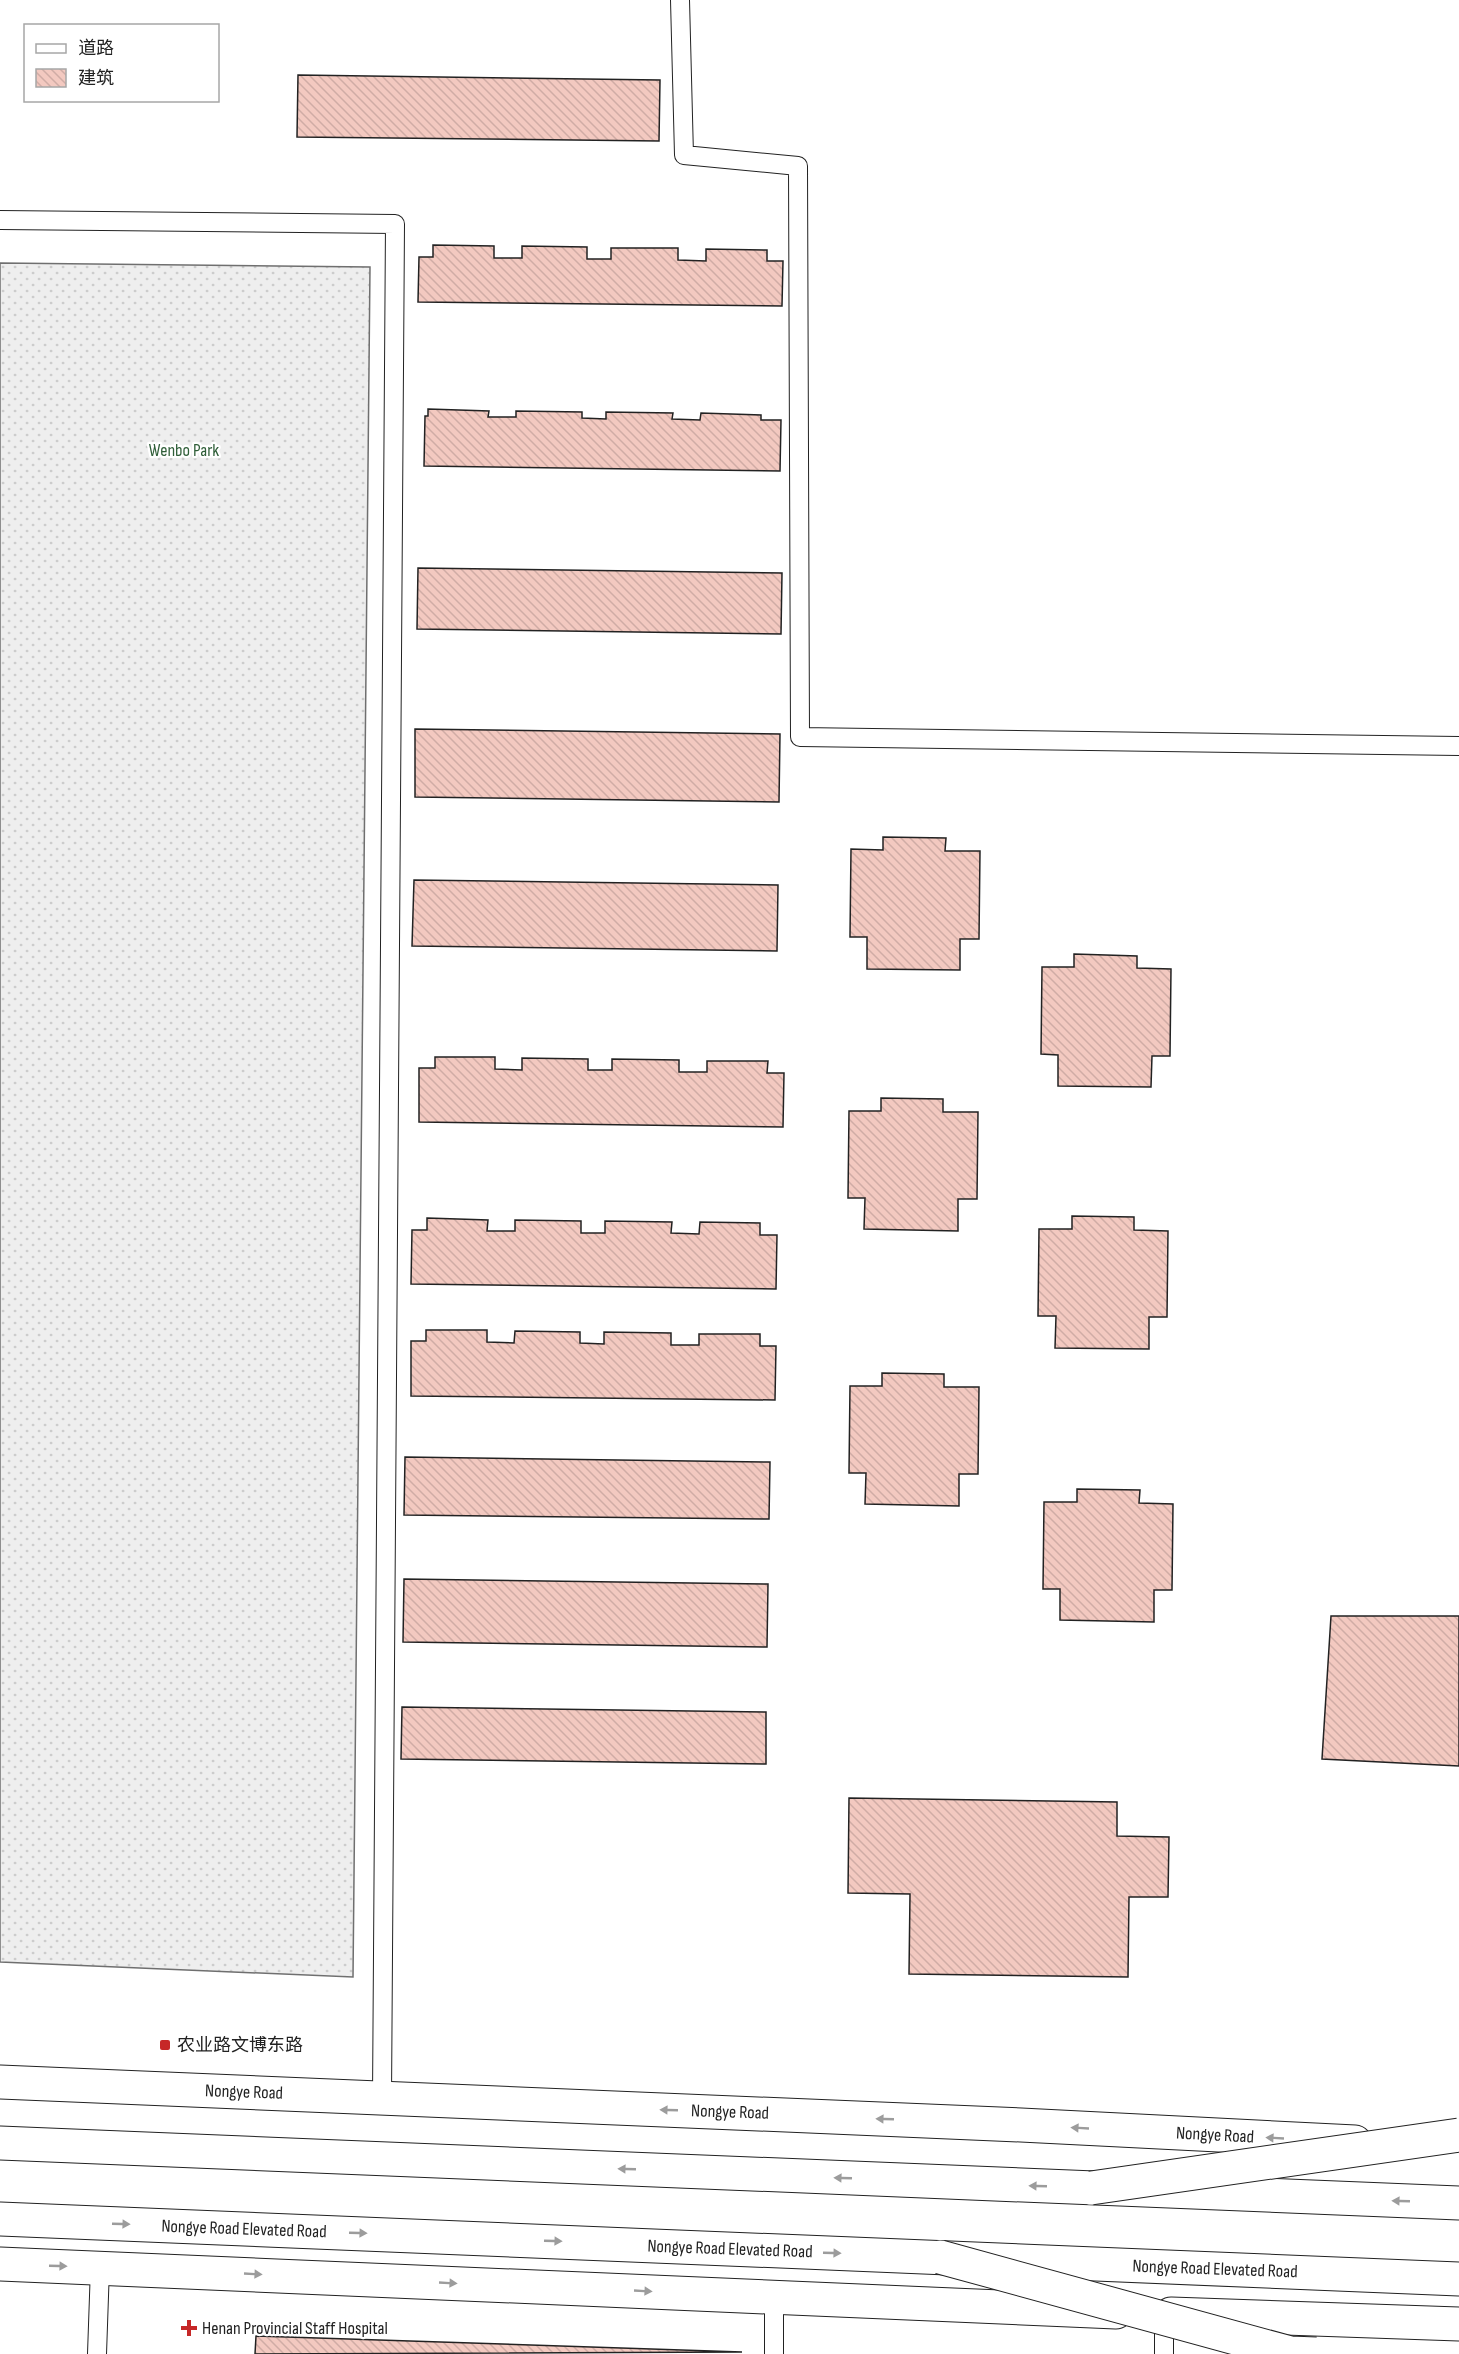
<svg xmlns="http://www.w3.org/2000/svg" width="1459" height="2354" font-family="'Sofia Sans Condensed','Noto Sans SC',sans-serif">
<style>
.grass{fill:url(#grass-dots);stroke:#6f6f6f;stroke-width:1.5}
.building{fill:url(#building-back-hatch);stroke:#222;stroke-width:1.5}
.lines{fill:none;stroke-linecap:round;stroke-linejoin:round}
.service-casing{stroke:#222;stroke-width:20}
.tertiary-casing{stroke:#222;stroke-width:35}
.trunk-casing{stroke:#222;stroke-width:35}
.service{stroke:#fff;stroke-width:18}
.tertiary{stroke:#fff;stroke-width:33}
.trunk{stroke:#fff;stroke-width:33}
.trunk-bridge-casing{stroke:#222;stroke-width:35;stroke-linecap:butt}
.trunk-bridge{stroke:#fff;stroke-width:33}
.oneway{fill:#9c9c9c}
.poi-dot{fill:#c62828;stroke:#fff;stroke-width:2}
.labels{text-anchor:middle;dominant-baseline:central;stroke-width:4.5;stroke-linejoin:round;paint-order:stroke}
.park-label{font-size:18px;fill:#2f5e38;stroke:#fff}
.poi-label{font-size:18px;fill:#222;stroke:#fff;text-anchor:start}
.street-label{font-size:18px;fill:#222;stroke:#fff}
</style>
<defs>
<pattern id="grass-dots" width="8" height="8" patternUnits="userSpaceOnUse" patternTransform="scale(1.5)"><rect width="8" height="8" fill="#eee"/><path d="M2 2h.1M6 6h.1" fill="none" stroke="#ccc" stroke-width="1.8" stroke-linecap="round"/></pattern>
<pattern id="building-back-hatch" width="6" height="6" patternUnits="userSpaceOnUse" patternTransform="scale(1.5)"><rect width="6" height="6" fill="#f3c9c0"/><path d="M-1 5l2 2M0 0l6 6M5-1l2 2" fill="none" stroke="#d0aca5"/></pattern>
</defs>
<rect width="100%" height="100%" fill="#fff"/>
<path class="grass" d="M 0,263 L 370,267 L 353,1977 L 0,1962 Z"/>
<path class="building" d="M 298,75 L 660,80 L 659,141 L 297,137 Z
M 433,245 L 494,246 L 494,258 L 522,258 L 522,246 L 587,247 L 587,259 L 611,259 L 611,248 L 678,248 L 678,260 L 706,261 L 706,249 L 767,250 L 767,261 L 783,261 L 782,306 L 418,302 L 419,257 L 433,257 Z
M 428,409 L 489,411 L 488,417 L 516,417 L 516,411 L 582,412 L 582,418 L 606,419 L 606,412 L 673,413 L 672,419 L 700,420 L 701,413 L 761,415 L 761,420 L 781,420 L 780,471 L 424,466 L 425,416 L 428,416 Z
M 418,568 L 782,573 L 781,634 L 417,629 Z
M 415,729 L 780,734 L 779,802 L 415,797 Z
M 883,837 L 946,838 L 945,851 L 980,851 L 979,939 L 960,939 L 960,970 L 867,969 L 867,937 L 850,937 L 851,849 L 883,850 Z
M 414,880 L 778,885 L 777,951 L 412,946 Z
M 1074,954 L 1137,956 L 1137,968 L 1171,969 L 1170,1056 L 1152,1056 L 1151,1087 L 1058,1086 L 1058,1055 L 1041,1054 L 1042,967 L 1074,967 Z
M 435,1057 L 495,1057 L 495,1069 L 522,1070 L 522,1058 L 588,1059 L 588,1070 L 612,1070 L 612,1059 L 679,1060 L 679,1072 L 707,1072 L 707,1061 L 768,1061 L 767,1073 L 784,1073 L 783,1127 L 419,1122 L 419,1068 L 435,1068 Z
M 881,1098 L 943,1099 L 943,1112 L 978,1112 L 977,1199 L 958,1199 L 958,1231 L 864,1229 L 865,1198 L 848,1198 L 849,1111 L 881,1111 Z
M 1072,1216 L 1134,1217 L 1134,1230 L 1168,1231 L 1167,1317 L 1149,1317 L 1149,1349 L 1055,1348 L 1056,1316 L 1038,1316 L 1039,1229 L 1072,1229 Z
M 427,1218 L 488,1220 L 487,1231 L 515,1231 L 515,1220 L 581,1221 L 581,1233 L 605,1233 L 605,1221 L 672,1222 L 671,1233 L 699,1234 L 700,1222 L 760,1223 L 760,1235 L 777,1235 L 776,1289 L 411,1284 L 412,1230 L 427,1230 Z
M 426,1330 L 487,1330 L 487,1342 L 514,1343 L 515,1331 L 580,1332 L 580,1343 L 604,1344 L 604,1332 L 671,1333 L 671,1345 L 699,1345 L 699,1334 L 760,1334 L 760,1346 L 776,1346 L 775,1400 L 411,1396 L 411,1341 L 426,1341 Z
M 882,1373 L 944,1374 L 944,1387 L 979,1387 L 978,1474 L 959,1474 L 959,1506 L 865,1504 L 866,1473 L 849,1473 L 850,1386 L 882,1386 Z
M 405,1457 L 770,1462 L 769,1519 L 404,1515 Z
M 1077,1489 L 1140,1490 L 1139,1503 L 1173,1504 L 1172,1590 L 1154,1590 L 1154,1622 L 1060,1620 L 1060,1589 L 1043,1589 L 1044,1502 L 1077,1502 Z
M 404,1579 L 768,1584 L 767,1647 L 403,1642 Z
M 1331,1616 L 1459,1616 L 1459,1766 L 1322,1759 Z
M 402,1707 L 766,1712 L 766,1764 L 401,1759 Z
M 849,1798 L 1117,1802 L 1117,1836 L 1169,1837 L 1168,1897 L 1129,1897 L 1128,1977 L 909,1974 L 910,1894 L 848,1893 Z
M 256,2336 L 742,2352 L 255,2354 Z"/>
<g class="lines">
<defs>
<path id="service" d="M 680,0 L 684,155 L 798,166 L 800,737 L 1459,746
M 0,220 L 395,224 L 382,2098
M 1164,2313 L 1164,2354
M 97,2354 L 100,2267
M 774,2354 L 774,2297"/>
<path id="tertiary" d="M 0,2082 L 1021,2125 L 1355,2142
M 0,2264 L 1116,2312
M 1171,2314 L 1459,2324"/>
<path id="trunk" d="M 0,2143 L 1459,2203
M 0,2219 L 1459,2279"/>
</defs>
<use href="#service" class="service-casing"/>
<use href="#tertiary" class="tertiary-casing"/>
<use href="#trunk" class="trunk-casing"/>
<use href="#service" class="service"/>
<use href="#tertiary" class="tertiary"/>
<use href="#trunk" class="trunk"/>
<defs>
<path id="trunk-bridge" d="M 1091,2188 L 1459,2135
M 940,2257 L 1290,2353 L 1316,2354"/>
</defs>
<use href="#trunk-bridge" class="trunk-bridge-casing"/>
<use href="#trunk-bridge" class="trunk-bridge"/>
</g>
<defs><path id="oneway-solid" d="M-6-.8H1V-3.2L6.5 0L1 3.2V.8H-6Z" transform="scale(1.5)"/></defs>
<g class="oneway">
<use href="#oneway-solid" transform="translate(669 2110) rotate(-178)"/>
<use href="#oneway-solid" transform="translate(885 2119) rotate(-178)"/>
<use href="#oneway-solid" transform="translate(1080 2128) rotate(-177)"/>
<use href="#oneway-solid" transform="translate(1275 2138) rotate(-177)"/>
<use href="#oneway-solid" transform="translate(627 2169) rotate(-178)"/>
<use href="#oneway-solid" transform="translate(843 2178) rotate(-178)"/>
<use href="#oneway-solid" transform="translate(1038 2186) rotate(-178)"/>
<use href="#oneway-solid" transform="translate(1401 2201) rotate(-178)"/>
<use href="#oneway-solid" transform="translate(121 2224) rotate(2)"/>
<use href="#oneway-solid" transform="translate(358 2233) rotate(2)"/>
<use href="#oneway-solid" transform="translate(553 2241) rotate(2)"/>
<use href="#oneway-solid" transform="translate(832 2253) rotate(2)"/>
<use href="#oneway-solid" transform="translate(58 2266) rotate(2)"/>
<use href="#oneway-solid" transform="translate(253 2274) rotate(3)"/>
<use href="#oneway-solid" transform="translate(448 2283) rotate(3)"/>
<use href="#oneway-solid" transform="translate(643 2291) rotate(3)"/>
</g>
<g class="poi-dot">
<rect x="159" y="2039" width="12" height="12" rx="3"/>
<path d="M186 2319h6v6h6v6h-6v6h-6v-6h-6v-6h6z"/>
</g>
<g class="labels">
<g class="park-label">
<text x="184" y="450">Wenbo Park</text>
</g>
<g class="poi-label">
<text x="177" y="2045">农业路文博东路</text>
<text x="202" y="2328">Henan Provincial Staff Hospital</text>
</g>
<g class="street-label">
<text transform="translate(244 2092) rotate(2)">Nongye Road</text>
<text transform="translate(730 2112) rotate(2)">Nongye Road</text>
<text transform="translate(1215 2135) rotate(3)">Nongye Road</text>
<text transform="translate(244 2229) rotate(2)">Nongye Road Elevated Road</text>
<text transform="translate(730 2249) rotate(2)">Nongye Road Elevated Road</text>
<text transform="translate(1215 2269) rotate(2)">Nongye Road Elevated Road</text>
</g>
</g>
<rect x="24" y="24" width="195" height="78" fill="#ffffff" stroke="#a7a7a7" stroke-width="1.5"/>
<rect x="36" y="44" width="30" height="9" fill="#ffffff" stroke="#a7a7a7" stroke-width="1.5"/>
<text x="78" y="54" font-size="18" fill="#222222">道路</text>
<rect x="36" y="69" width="30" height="18" fill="url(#building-back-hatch)" stroke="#a7a7a7" stroke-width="1.5"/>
<text x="78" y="84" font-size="18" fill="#222222">建筑</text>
</svg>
